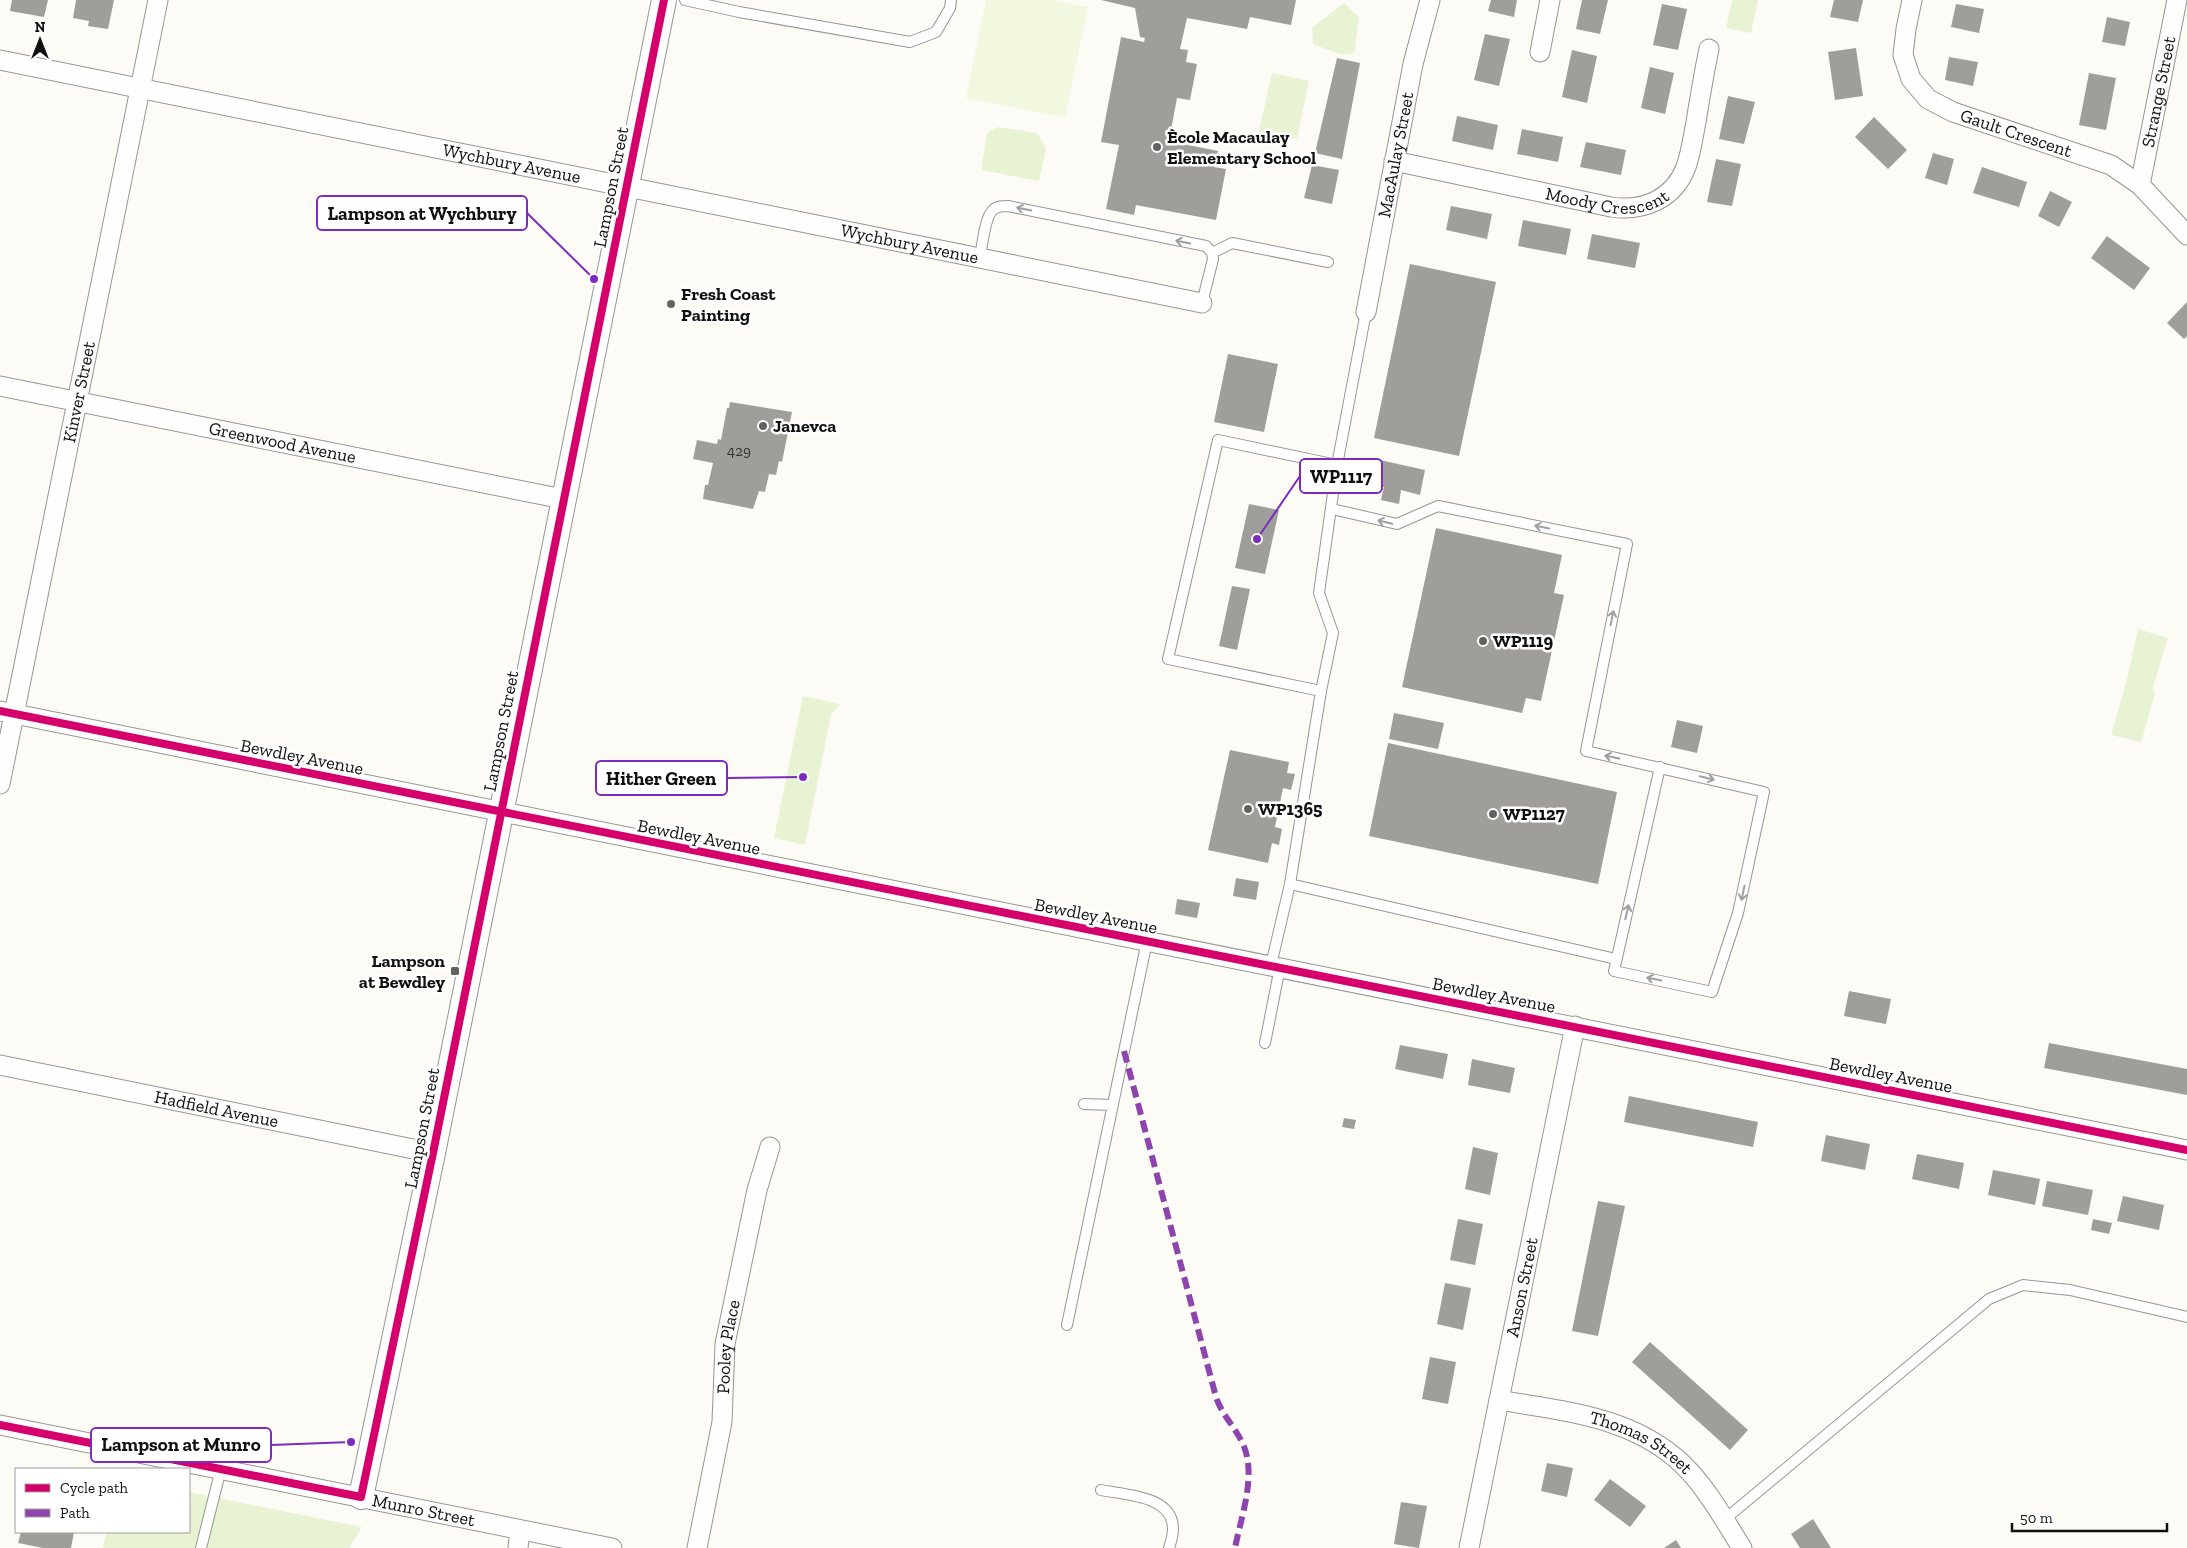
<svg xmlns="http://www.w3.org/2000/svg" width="2187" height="1548" font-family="'Zilla Slab',serif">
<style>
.green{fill:#e8f3d4}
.pitch{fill:#f2f7df}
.building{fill:#a09e9b}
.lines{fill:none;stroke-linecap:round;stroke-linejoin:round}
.service-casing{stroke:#969694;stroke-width:12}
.minor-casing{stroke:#969694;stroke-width:21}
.tertiary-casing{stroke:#969694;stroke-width:26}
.service{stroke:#fffefe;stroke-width:10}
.minor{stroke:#fffefe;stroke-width:19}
.tertiary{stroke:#fffefe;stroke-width:24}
.quiet{stroke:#8e44ad;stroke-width:6;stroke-dasharray:12 6;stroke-linecap:butt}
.cycleway-casing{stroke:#fff;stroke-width:11}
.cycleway{stroke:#d6006c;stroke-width:8}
.oneway{stroke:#9f9f9f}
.poi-dot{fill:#636260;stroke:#fff;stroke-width:2}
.labels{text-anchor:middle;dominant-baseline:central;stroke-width:5;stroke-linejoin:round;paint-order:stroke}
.number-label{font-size:15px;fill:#343433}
.street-label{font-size:18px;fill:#101010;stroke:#fff}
.poi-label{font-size:18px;font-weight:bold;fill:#101010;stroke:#fff;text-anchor:start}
.leader{fill:none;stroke:#7b2cbf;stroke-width:2}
.callout-dot{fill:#7b2cbf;stroke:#fff;stroke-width:2}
.callout{fill:#fff;stroke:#7b2cbf;stroke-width:2}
.callout-label{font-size:19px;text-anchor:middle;font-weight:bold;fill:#101010}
</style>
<rect width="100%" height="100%" fill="#fcfbf6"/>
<path class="green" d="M 1732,0 L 1758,0 L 1751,33 L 1726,28 Z
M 1344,3 L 1359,17 L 1354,53 L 1342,55 L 1313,44 L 1312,28 Z
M 1272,73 L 1309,81 L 1297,139 L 1259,131 Z
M 998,127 L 1037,133 L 1046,148 L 1039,181 L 981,170 L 987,133 Z
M 2138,629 L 2168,638 L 2153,687 L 2155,694 L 2141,742 L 2111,735 L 2127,679 Z
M 803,696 L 840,704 L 831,715 L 805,845 L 774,838 Z
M 189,1492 L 361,1527 L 362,1527 L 349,1548 L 103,1548 L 106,1532 L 189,1532 Z"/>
<path class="pitch" d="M 986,0 L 1052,0 L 1088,7 L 1065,118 L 966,98 Z"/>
<path class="building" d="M 12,0 L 48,0 L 44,17 L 10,11 Z
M 76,0 L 114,0 L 108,29 L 88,26 L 89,21 L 73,18 Z
M 1101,0 L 1296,0 L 1291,25 L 1250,17 L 1247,29 L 1187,18 L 1180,49 L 1188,50 L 1186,62 L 1197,64 L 1190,100 L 1177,98 L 1169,141 L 1218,151 L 1214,167 L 1226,169 L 1216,220 L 1136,205 L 1134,215 L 1106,209 L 1119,145 L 1101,142 L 1121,37 L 1144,42 L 1145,38 L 1140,37 L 1135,8 Z
M 1491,0 L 1517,0 L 1514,17 L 1488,11 Z
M 1582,0 L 1608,0 L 1600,34 L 1576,29 Z
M 1834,0 L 1863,0 L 1858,22 L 1830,17 Z
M 1662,4 L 1687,9 L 1678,50 L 1653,45 Z
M 1956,4 L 1984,9 L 1979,33 L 1951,27 Z
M 2107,17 L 2130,22 L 2125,46 L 2102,42 Z
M 1485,34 L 1510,39 L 1499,86 L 1474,80 Z
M 1856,48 L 1863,96 L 1835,100 L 1828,52 Z
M 1572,50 L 1597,56 L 1587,103 L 1562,97 Z
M 1949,57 L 1978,62 L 1973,86 L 1945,80 Z
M 1337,58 L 1360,63 L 1342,159 L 1315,153 Z
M 1650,67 L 1674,73 L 1665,114 L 1641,108 Z
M 2089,73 L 2116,78 L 2106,130 L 2079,125 Z
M 1728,96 L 1755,102 L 1744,144 L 1719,139 Z
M 1457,116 L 1498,125 L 1493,150 L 1452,141 Z
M 1874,117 L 1907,150 L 1888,169 L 1855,137 Z
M 1522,129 L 1563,137 L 1558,162 L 1517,154 Z
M 1586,142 L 1626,150 L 1621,175 L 1580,167 Z
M 1933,153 L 1954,159 L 1947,185 L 1925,178 Z
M 1716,159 L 1741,164 L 1732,206 L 1707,202 Z
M 1312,165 L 1339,170 L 1332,204 L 1304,198 Z
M 1982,167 L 2027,182 L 2019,207 L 1973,193 Z
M 2050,191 L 2072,202 L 2059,227 L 2038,216 Z
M 1451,206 L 1492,214 L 1487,239 L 1446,230 Z
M 1523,220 L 1571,229 L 1566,255 L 1518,246 Z
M 1592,234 L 1640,243 L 1635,268 L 1587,259 Z
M 2107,236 L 2150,268 L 2134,290 L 2091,258 Z
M 1410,264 L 1496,282 L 1459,456 L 1374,438 Z
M 2187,302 L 2187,336 L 2184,339 L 2167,323 Z
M 1228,354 L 1278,364 L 1264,432 L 1214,422 Z
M 730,402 L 792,412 L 782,462 L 779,461 L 776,475 L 769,474 L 765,492 L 759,491 L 753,509 L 703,499 L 705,485 L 708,485 L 713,463 L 693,459 L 697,440 L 717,444 L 718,439 L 721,440 L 727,408 L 729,408 Z
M 1380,460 L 1425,470 L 1420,495 L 1401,490 L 1399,504 L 1381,500 L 1384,487 L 1375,485 Z
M 1249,504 L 1279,510 L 1265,574 L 1235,568 Z
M 1436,528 L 1562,555 L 1554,593 L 1564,595 L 1541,701 L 1526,698 L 1522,713 L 1402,687 Z
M 1232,586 L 1250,589 L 1237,650 L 1219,646 Z
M 1394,713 L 1444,723 L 1438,749 L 1389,739 Z
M 1677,720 L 1703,726 L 1697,753 L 1671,747 Z
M 1388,743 L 1617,792 L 1598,884 L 1369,836 Z
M 1230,750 L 1289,762 L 1287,773 L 1295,774 L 1291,790 L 1283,788 L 1275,827 L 1282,829 L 1279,845 L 1272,843 L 1268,863 L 1208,850 Z
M 1236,878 L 1259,882 L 1256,900 L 1233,896 Z
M 1177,899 L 1200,903 L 1197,918 L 1175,914 Z
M 1849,991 L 1891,999 L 1886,1024 L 1844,1016 Z
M 2049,1043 L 2187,1069 L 2187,1095 L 2044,1068 Z
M 1400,1045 L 1448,1054 L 1443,1079 L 1395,1069 Z
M 1472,1059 L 1515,1068 L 1510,1093 L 1468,1085 Z
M 1629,1096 L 1758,1122 L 1753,1147 L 1624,1122 Z
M 1344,1118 L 1356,1120 L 1354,1129 L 1342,1127 Z
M 1826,1135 L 1870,1144 L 1865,1170 L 1821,1161 Z
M 1473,1147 L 1498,1153 L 1490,1195 L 1465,1189 Z
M 1917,1154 L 1964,1163 L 1959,1189 L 1912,1179 Z
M 1993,1170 L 2040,1179 L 2035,1205 L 1988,1195 Z
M 2047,1181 L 2093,1190 L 2088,1215 L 2042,1206 Z
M 2123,1196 L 2164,1205 L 2159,1230 L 2117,1221 Z
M 1598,1201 L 1625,1206 L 1598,1336 L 1572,1331 Z
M 1458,1219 L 1483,1224 L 1475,1265 L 1450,1260 Z
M 2093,1219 L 2112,1223 L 2109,1234 L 2091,1230 Z
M 1445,1283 L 1471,1288 L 1463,1330 L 1437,1324 Z
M 1650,1342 L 1748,1430 L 1730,1450 L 1632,1362 Z
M 1430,1357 L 1456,1362 L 1448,1404 L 1422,1399 Z
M 1547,1463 L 1573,1468 L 1567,1497 L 1541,1491 Z
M 1610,1479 L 1646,1506 L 1630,1527 L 1594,1500 Z
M 1401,1502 L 1427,1506 L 1419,1548 L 1394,1544 Z
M 1813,1519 L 1831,1548 L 1800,1548 L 1791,1534 Z
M 21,1532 L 74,1532 L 71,1548 L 43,1548 L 18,1543 Z
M 1676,1540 L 1681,1548 L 1664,1548 Z"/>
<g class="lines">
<defs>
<path id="service" d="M 685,0 L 739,12 L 910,42 L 936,32 L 950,8 L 951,0
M 1212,253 L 1232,243 L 1328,262
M 980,258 C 982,247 985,216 993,210 C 997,206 1003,206 1008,206 L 1206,246 L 1212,253 L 1213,259 L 1202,303
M 1332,509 L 1397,524 L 1438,506 L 1627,544 L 1586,751 L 1764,792 L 1738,913 L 1712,992 L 1614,971 L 1660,767
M 1321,691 L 1168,659 L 1218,440 L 1337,465
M 1290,884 L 1616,959
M 1271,965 L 1290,884 L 1321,691 L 1333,633 L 1319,593 L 1337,465 L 1366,312
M 1265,1043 L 1280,967
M 1084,1104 L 1113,1105
M 1067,1325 L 1147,941
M 1101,1490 C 1124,1495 1173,1495 1173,1529 C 1173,1535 1171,1542 1169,1548
M 1724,1520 L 1989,1299 L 2023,1285 L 2070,1290 L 2187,1317
M 201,1548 L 221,1469"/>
<g id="minor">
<path id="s1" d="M 1912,0 L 1906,29 L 1903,55 L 1911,79 L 1928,99 L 1953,112 L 2111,165 L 2140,185 L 2187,235"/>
<path d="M 1540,52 L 1550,0"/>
<path id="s2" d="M 0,60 L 1202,303"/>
<path id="s3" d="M 1394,161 L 1611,207 C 1643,212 1674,199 1686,167 C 1691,153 1693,137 1696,122 C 1700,97 1704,73 1709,49"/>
<path id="s4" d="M 2140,185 L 2177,0"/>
<path id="s5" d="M 1366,312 L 1413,64 L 1430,0"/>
<path id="s6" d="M 0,386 L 563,499"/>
<path d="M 0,711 L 2187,1150"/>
<path id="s7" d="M 0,784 L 158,0"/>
<path id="s8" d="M 0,1065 L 433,1153"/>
<path id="s9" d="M 1499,1400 C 1567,1412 1641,1417 1691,1473 C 1711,1495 1726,1523 1742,1548"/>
<path id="s10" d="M 0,1425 L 612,1548"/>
<path d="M 518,1548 L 520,1530"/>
<path id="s11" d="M 697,1548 L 722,1422 L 725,1344 L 757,1190 L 770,1147"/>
<path id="s12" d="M 1469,1548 L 1575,1026"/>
</g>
<path id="tertiary" d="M 361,1497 L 433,1153 L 664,0"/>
</defs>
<use href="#service" class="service-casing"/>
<use href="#minor" class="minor-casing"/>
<use href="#tertiary" class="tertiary-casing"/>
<use href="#service" class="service"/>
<use href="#minor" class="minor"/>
<use href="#tertiary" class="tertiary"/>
<path class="quiet" d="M 1124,1051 L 1216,1397 C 1222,1415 1235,1427 1243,1444 C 1257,1475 1241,1517 1235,1548"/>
<defs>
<path id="cycleway" d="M 0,711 L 2187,1150
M 0,1425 L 361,1497 L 433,1153 L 664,0"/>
</defs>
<use href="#cycleway" class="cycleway-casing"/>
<use href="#cycleway" class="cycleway"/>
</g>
<defs><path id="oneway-shaft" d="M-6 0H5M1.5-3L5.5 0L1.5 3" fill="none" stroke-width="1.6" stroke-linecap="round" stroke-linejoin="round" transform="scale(1.25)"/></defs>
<g class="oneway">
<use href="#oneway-shaft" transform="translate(1024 209) rotate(-169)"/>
<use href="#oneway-shaft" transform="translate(1183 242) rotate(-169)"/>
<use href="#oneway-shaft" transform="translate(1385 522) rotate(-167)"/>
<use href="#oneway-shaft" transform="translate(1542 527) rotate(-169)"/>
<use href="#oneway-shaft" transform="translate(1612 618) rotate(-79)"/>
<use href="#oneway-shaft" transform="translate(1612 757) rotate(-168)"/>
<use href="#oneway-shaft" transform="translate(1707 778) rotate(13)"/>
<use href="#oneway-shaft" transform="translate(1743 893) rotate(102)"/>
<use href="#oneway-shaft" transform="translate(1627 912) rotate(-77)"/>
<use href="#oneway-shaft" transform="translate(1654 979) rotate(-168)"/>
</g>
<g class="poi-dot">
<circle cx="1157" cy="147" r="5"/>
<circle cx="671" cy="304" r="5"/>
<circle cx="763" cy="426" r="5"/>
<circle cx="1483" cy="641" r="5"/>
<circle cx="1248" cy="809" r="5"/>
<circle cx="1493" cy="814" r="5"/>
<rect x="450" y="966" width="10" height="10" rx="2.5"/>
</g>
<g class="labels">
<g class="number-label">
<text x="739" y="451">429</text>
</g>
<g class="street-label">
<text stroke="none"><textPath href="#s4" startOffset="95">Strange Street</textPath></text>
<text stroke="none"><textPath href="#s1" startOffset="202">Gault Crescent</textPath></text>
<text stroke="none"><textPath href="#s5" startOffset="160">MacAulay Street</textPath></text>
<text stroke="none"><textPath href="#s2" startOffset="522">Wychbury Avenue</textPath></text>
<text transform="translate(611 187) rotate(-79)">Lampson Street</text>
<text stroke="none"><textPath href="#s3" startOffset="218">Moody Crescent</textPath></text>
<text stroke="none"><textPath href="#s2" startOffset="928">Wychbury Avenue</textPath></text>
<text stroke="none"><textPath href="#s7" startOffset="400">Kinver Street</textPath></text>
<text stroke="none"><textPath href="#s6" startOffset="288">Greenwood Avenue</textPath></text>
<text transform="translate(501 731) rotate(-79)">Lampson Street</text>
<text transform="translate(302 757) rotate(11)">Bewdley Avenue</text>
<text transform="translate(699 837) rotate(11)">Bewdley Avenue</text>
<text transform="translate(1096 916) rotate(11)">Bewdley Avenue</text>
<text transform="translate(1494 995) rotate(11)">Bewdley Avenue</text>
<text transform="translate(1891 1075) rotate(11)">Bewdley Avenue</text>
<text stroke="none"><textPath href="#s8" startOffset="221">Hadfield Avenue</textPath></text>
<text transform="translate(422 1128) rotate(-79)">Lampson Street</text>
<text stroke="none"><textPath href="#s12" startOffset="266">Anson Street</textPath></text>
<text stroke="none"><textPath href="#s11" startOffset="204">Pooley Place</textPath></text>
<text stroke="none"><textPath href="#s9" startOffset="150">Thomas Street</textPath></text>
<text stroke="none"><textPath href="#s10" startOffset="432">Munro Street</textPath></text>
</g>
<g class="poi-label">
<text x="1167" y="137">Ècole Macaulay<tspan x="1167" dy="21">Elementary School</tspan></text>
<text x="681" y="294">Fresh Coast<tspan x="681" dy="21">Painting</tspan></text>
<text x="773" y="426">Janevca</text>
<text x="1493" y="641">WP1119</text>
<text x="1258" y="809">WP1365</text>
<text x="1503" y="814">WP1127</text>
<text x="445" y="961" text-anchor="end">Lampson<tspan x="445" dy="21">at Bewdley</tspan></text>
</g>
</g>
<path class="leader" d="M594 279L527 213M1257 539L1300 476M803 777L727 778M351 1442L271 1445"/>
<g class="callout-dot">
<circle cx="594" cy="279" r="5"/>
<circle cx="1257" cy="539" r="5"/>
<circle cx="803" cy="777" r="5"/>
<circle cx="351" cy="1442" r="5"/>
</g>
<g class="callout">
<rect x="317" y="196" width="210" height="34" rx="5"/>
<rect x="1300" y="459" width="82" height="34" rx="5"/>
<rect x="596" y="761" width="131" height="34" rx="5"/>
<rect x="91" y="1428" width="180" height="34" rx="5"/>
</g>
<g class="callout-label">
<text x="422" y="220">Lampson at Wychbury</text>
<text x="1341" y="483">WP1117</text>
<text x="661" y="785">Hither Green</text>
<text x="181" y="1451">Lampson at Munro</text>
</g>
<rect x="15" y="1468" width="175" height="65" fill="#ffffff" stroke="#9f9f9f"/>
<rect x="25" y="1484" width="25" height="8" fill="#d6006c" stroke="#9f9f9f"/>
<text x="60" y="1493" font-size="15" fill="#101010">Cycle path</text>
<rect x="25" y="1509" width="25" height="8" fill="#8e44ad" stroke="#9f9f9f"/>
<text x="60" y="1518" font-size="15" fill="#101010">Path</text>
<g transform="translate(40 40)" stroke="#ffffff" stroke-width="4" paint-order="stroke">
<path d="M0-4L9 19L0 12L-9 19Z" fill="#101010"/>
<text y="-8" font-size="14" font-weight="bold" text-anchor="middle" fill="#101010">N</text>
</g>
<path d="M2012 1523v8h155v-8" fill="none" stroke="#101010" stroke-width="2.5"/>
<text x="2020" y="1523" font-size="15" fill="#101010" stroke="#ffffff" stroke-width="4" paint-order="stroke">50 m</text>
</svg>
